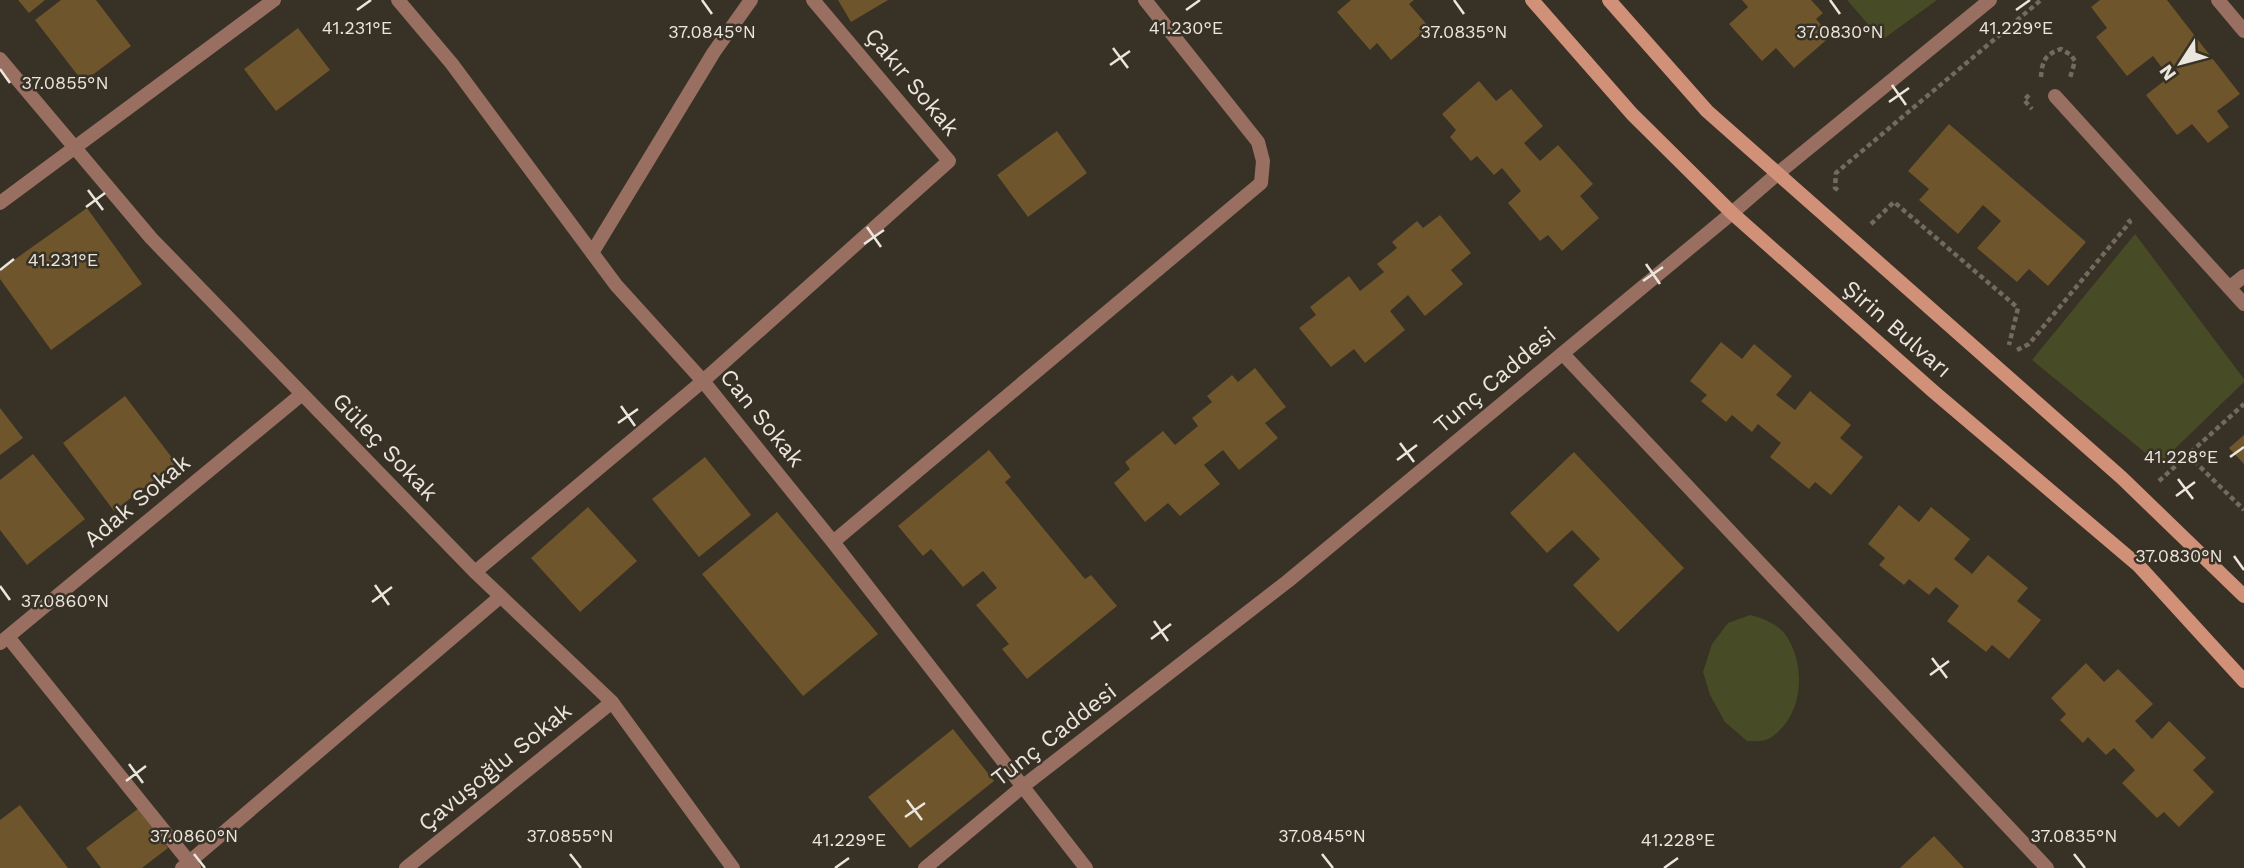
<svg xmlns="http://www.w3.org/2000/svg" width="2244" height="868" font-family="'Work Sans',sans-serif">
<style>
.green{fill:#474b26}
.building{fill:#6e552c}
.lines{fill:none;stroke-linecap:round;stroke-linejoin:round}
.path{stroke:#706a5f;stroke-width:4.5;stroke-dasharray:5 3.5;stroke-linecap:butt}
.service{stroke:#986f60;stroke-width:14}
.minor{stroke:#986f60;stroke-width:14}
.tertiary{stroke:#986f60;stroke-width:14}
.secondary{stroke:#d19078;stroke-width:14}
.ticks{fill:none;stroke:#eae5dd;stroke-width:2.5}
.labels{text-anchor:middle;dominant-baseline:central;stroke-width:5;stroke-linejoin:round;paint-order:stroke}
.street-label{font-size:23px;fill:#eae5dd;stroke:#383125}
.ticks-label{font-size:18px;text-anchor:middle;fill:#eae5dd;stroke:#383125;stroke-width:5;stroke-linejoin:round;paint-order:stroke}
</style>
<rect width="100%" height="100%" fill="#383125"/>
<path class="green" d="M 1847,0 L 1937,0 L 1882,40 Z
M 2135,234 L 2244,379 L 2244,382 L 2159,464 L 2032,360 Z
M 1750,615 C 1763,618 1780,625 1787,637 C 1807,668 1803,720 1768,739 C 1762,742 1754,741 1747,741 L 1725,722 L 1710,695 L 1703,672 L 1712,644 L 1728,623 Z"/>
<path class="building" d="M 18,0 L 45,0 L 29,13 Z
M 61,0 L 96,0 L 131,46 L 83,82 L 35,20 Z
M 838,0 L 888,0 L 851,22 Z
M 1351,0 L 1414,0 L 1409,4 L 1429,27 L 1391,60 L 1377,43 L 1370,50 L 1337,12 Z
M 1742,0 L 1811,0 L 1823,13 L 1816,19 L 1831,36 L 1794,68 L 1776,48 L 1762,61 L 1729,24 L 1748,7 Z
M 2100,0 L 2167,0 L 2240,94 L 2217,111 L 2229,127 L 2208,143 L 2192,124 L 2177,135 L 2146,95 L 2169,77 L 2153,56 L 2127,76 L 2096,37 L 2107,28 L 2091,7 Z
M 298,28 L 330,70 L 276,111 L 244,69 Z
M 1479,81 L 1496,101 L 1511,89 L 1543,126 L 1524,143 L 1540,161 L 1558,145 L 1593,184 L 1580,196 L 1599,218 L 1562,251 L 1548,235 L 1540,241 L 1508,203 L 1521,191 L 1502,168 L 1494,175 L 1477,156 L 1471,161 L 1450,137 L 1456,130 L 1442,114 Z
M 1949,124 L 2086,242 L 2048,286 L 2029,269 L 2017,282 L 1977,248 L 2001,221 L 1983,205 L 1958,234 L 1919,200 L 1929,189 L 1908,171 Z
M 1057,131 L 1087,173 L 1028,217 L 997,175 Z
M 87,208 L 142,284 L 51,350 L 0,279 L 0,270 Z
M 1440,215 L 1471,253 L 1451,270 L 1463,284 L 1425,316 L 1408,295 L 1390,311 L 1405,330 L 1365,363 L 1354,349 L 1331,367 L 1299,328 L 1316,315 L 1310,307 L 1349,276 L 1360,291 L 1384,272 L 1377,264 L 1397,248 L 1392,242 L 1417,221 L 1423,228 Z
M 1721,342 L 1742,359 L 1754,344 L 1792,376 L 1776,395 L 1795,410 L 1810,391 L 1851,425 L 1840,438 L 1863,457 L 1831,495 L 1815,482 L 1809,489 L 1770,457 L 1781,443 L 1758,424 L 1752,432 L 1732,415 L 1726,422 L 1701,401 L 1707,395 L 1690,381 Z
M 1255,368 L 1286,407 L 1265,423 L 1278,438 L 1239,470 L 1223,450 L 1204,465 L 1220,484 L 1180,516 L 1168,503 L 1145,522 L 1114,483 L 1130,469 L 1125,462 L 1163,431 L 1175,445 L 1198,426 L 1192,418 L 1212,402 L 1207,396 L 1232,375 L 1238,382 Z
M 125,396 L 176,463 L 114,511 L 63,443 Z
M 0,408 L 23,438 L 0,455 Z
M 2244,435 L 2244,464 L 2229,448 Z
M 989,450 L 1011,477 L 1005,482 L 1085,579 L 1091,575 L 1117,606 L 1027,679 L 1002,649 L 1009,644 L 976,605 L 997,588 L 983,571 L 963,587 L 931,549 L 923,556 L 898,526 Z
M 1574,452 L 1684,568 L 1618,632 L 1573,585 L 1600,559 L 1572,530 L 1547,553 L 1510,513 Z
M 33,454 L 85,519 L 27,565 L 0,530 L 0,480 Z
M 705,457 L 751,515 L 699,557 L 652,499 Z
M 1899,505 L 1919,522 L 1931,507 L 1970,539 L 1954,559 L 1972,574 L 1988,555 L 2028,588 L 2017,601 L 2041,620 L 2009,659 L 1992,645 L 1986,652 L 1947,621 L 1959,606 L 1936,587 L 1929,595 L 1909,579 L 1904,585 L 1879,565 L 1885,558 L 1868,544 Z
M 588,507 L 637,561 L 580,612 L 531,558 Z
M 777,512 L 878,634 L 803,696 L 702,574 Z
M 2086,663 L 2104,682 L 2118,669 L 2153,704 L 2135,721 L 2152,739 L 2169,721 L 2206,758 L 2193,770 L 2214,792 L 2179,827 L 2164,812 L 2157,818 L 2122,783 L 2135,770 L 2114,748 L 2106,755 L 2088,737 L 2083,743 L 2060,720 L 2066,714 L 2051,698 Z
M 953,729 L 994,781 L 910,848 L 868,797 Z
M 20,805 L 68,868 L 0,868 L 0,820 Z
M 139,808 L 168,848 L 142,868 L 101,868 L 86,848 Z
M 1934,836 L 1964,868 L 1900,868 Z"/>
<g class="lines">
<path class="path" d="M 2041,77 C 2042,60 2046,54 2061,49 L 2071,55 L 2075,61 L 2070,78
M 2029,95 L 2024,100 L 2032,109
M 1838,190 L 1835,188 L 1836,173 L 2041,0
M 1871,224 L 1894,202 L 2018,308 L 2009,345
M 2017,350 L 2029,344 L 2130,222 L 2127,218
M 2188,455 L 2244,510
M 2159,481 L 2244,404"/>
<path class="service" d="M 2218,0 L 2244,31
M 2055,96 L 2244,304
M 2229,288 L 2244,276
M 1563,354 L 2047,868"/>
<path class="minor" d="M 398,0 L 452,64 L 616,285 L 703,381 L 833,542 L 1086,868
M 0,59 L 151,238 L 475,572 L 612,702 L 733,868
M 0,203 L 274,0
M 592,253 L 714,52 L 751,0
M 833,542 L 1261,183 L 1263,161 L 1258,142 L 1145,0
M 475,572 L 703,381 L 949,161 L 813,0
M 8,637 L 194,868
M 0,643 L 302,394
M 182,868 L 500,597
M 406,868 L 612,702"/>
<path class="tertiary" d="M 925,868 L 1022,787 L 1288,581 L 1732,213 L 1777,174 L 1990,0"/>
<path class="secondary" d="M 1532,0 L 1632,114 L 1732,213 L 1934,392 L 2139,566 L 2244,681
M 1609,0 L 1707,111 L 2122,478 L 2244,596"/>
</g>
<path class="ticks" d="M 702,0 L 712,14M 1454,0 L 1464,14M 1830,0 L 1840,14M 357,10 L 371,0M 1186,10 L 1200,0M 2016,10 L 2030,0M 1113,48 L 1128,68M 1110,65 L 1130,51M 0,69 L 10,83M 1892,85 L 1906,105M 1889,102 L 1909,88M 88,190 L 103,210M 86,207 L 105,193M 867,227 L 881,247M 864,244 L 884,230M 1646,264 L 1660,284M 0,270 L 14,259M 1643,281 L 1663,267M 621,406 L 635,426M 618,423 L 638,409M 1400,443 L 1414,462M 2230,457 L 2244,447M 1397,460 L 1417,445M 2178,479 L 2193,499M 2176,496 L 2195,482M 2234,556 L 2244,570M 375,585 L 389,605M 0,586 L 10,600M 372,602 L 392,587M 1154,621 L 1168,641M 1151,639 L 1171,624M 1932,658 L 1947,678M 1930,675 L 1949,661M 129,764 L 143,783M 126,781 L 146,766M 907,800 L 922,820M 905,817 L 925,803M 194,854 L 205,868M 570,854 L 581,868M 1322,854 L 1333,868M 2074,854 L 2085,868M 835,868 L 849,858M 1664,868 L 1678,858"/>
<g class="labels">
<g class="street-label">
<text transform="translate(912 82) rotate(50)">Çakır Sokak</text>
<text transform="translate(1897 329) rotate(41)">Şirin Bulvarı</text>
<text transform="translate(1495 380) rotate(-40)">Tunç Caddesi</text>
<text transform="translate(762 418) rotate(51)">Can Sokak</text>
<text transform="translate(385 447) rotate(46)">Güleç Sokak</text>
<text transform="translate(137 501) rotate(-40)">Adak Sokak</text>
<text transform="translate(1054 735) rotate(-38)">Tunç Caddesi</text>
<text transform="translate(495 767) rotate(-39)">Çavuşoğlu Sokak</text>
</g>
</g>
<g class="ticks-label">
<text x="357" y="34">41.231°E</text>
<text x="1186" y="34">41.230°E</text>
<text x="2016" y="34">41.229°E</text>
<text x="712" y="38">37.0845°N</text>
<text x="1464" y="38">37.0835°N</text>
<text x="1840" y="38">37.0830°N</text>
<text x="65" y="89">37.0855°N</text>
<text x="63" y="266">41.231°E</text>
<text x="2181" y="463">41.228°E</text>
<text x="2179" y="562">37.0830°N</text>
<text x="65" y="607">37.0860°N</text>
<text x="194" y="842">37.0860°N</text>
<text x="570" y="842">37.0855°N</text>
<text x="1322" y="842">37.0845°N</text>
<text x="2074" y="842">37.0835°N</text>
<text x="849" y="846">41.229°E</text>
<text x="1678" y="846">41.228°E</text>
</g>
<g transform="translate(2181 63) rotate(234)" stroke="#383125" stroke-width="5" paint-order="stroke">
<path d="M0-5L12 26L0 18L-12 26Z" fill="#eae5dd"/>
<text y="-10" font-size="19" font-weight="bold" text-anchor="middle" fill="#eae5dd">N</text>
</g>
</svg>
